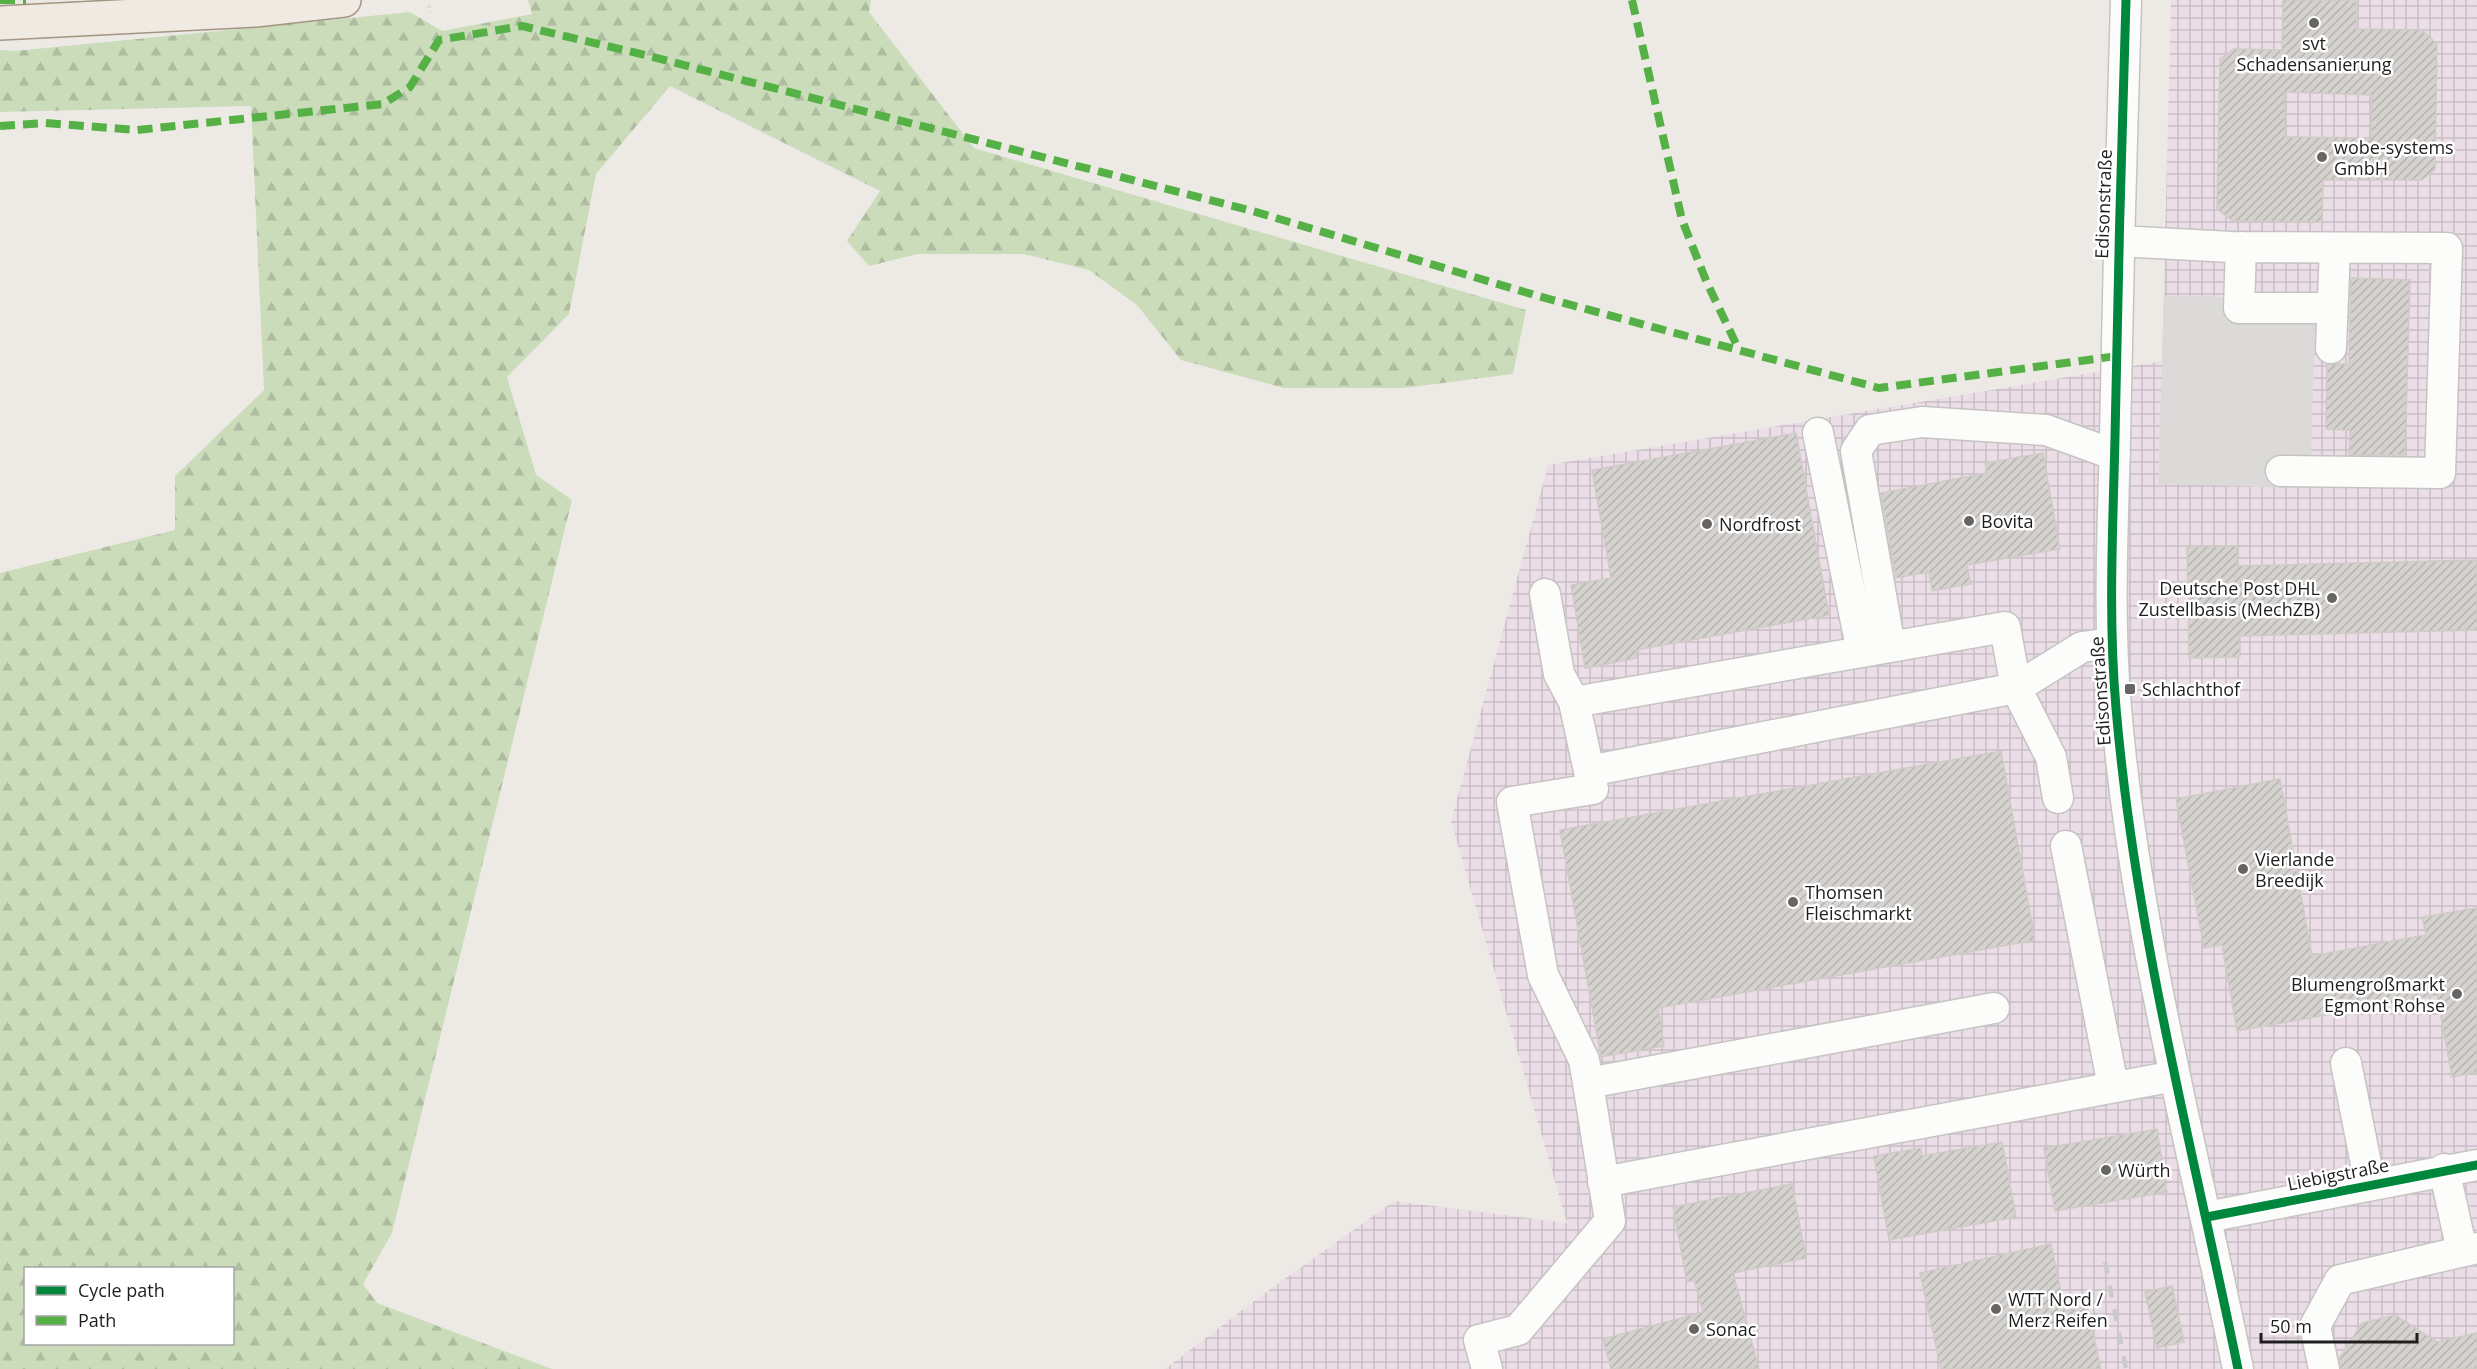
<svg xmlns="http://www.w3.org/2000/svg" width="2477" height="1369" font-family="'Open Sans',sans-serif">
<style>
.industrial{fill:url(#industrial-grid)}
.religious{fill:#dbdad8}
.forest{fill:url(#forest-firs);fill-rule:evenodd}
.building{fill:url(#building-hatch);stroke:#d0cbc7;stroke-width:1.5;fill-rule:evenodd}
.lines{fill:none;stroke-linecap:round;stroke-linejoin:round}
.minor-casing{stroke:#c5c4c2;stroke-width:33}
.major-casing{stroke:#a39482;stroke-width:36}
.path{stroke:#ebd8d8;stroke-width:4;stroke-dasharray:3 3;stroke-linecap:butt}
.minor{stroke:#fcfcfb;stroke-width:30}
.major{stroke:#f1eae3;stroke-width:33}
.rail{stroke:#cacac9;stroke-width:4.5;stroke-dasharray:12 12;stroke-linecap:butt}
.quiet{stroke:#55b145;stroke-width:8;stroke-dasharray:15 8;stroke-linecap:butt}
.cycleway-casing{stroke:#fff;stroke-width:13}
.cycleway{stroke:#00873e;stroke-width:9}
.poi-dot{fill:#666564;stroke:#fff;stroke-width:2}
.labels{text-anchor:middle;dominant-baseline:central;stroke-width:5;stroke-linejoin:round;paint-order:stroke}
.poi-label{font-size:18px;fill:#1e1e1e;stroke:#fff;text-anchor:start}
.street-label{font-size:18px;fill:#1e1e1e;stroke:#fff}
</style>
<defs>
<pattern id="industrial-grid" width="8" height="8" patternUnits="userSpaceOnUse" patternTransform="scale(1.5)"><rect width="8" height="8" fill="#ebdee7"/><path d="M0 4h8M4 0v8" fill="none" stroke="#c9bec6"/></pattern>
<pattern id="forest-firs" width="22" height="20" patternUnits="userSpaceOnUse" patternTransform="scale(1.5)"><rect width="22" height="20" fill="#cbdcba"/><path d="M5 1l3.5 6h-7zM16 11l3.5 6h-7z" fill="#aebc9f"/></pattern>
<pattern id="building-hatch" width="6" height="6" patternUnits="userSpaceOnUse" patternTransform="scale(1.5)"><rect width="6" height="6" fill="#d5d2cf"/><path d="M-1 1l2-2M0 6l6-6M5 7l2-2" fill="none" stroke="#b6b4b1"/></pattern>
</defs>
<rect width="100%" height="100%" fill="#edeae6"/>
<path class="industrial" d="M 2171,0 L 2477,0 L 2477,1369 L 1165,1369 L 1261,1296 L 1394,1201 L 1567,1223 L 1451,821 L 1548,465 L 2162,361 Z"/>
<path class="religious" d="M 2164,296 L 2232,297 L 2315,320 L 2310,488 L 2158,484 Z"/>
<path class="forest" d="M 528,0 L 871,0 L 869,12 L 974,148 L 1526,310 L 1513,374 L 1404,388 L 1284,388 L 1181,360 L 1137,305 L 1089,270 L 1024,254 L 918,254 L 869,266 L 847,241 L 880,191 L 670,86 L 596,174 L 569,314 L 507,377 L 536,475 L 572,500 L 392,1233 L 363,1284 L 377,1303 L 552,1369 L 0,1369 L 0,573 L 175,530 L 175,476 L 264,390 L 251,106 L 0,112 L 0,50 L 15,51 L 410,12 L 442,31 L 532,14 ZM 26,1268 L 232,1268 L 232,1344 L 26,1344 Z"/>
<path class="building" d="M 2283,0 L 2356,0 L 2356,29 L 2422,30 L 2437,44 L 2435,169 L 2422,180 L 2323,180 L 2322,222 L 2233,221 L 2217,209 L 2220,59 L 2234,49 L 2282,50 ZM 2285,92 L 2372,95 L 2371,138 L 2285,137 Z
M 2351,278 L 2410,280 L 2405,455 L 2349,455 L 2350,430 L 2326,429 L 2327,364 L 2349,364 Z
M 1796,433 L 1829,615 L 1636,650 L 1637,658 L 1585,668 L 1571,585 L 1611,578 L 1592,470 Z
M 2043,453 L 2060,549 L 1967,565 L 1971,584 L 1932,591 L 1929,572 L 1896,578 L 1881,493 L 1987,473 L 1985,463 Z
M 2237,546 L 2237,566 L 2477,560 L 2477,630 L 2240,636 L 2240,657 L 2189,658 L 2187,547 Z
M 2001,751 L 2035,940 L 1658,1008 L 1664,1046 L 1601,1057 L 1560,830 Z
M 2280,779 L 2312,956 L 2426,935 L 2422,917 L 2477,908 L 2477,1072 L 2452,1077 L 2437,995 L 2237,1031 L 2222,945 L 2204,948 L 2176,799 Z
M 2157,1129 L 2167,1192 L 2055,1211 L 2044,1148 Z
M 2002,1142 L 2016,1217 L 1889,1240 L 1874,1156 L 1921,1148 L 1922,1156 Z
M 1792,1184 L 1806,1258 L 1733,1273 L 1759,1369 L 1611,1369 L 1603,1339 L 1703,1312 L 1694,1280 L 1687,1282 L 1673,1207 Z
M 2051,1244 L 2065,1311 L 2087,1306 L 2101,1369 L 1941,1369 L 1920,1273 Z
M 2172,1286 L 2184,1342 L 2157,1348 L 2145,1292 Z
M 2395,1315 L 2437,1342 L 2477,1333 L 2477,1369 L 2341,1369 L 2339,1359 L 2362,1323 Z"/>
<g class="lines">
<defs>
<path id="minor" d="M 2126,0 C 2121,146 2118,291 2115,437 C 2113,527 2108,618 2116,708 C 2135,931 2193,1149 2238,1369
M 2119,241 L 2231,247 L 2447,248 L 2440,473 L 2281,471
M 2241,247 L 2239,308 L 2332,308
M 2331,348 L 2335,248
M 1818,433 L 1862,652
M 1545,594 L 1559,674 L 1574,702
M 1890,647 L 1856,451 L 1870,430 L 1922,422 L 2046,430 L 2115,455
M 1589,771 L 1574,702 L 2005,627 L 2016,688 L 2051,757 L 2058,798
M 2066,846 L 2113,1086
M 1994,1008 L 1588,1083 L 1584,1060 L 1543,975 L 1512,802 L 1593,789 L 1589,771 L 2016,688 L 2082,647 L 2112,643
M 2346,1063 L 2370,1184
M 2444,1169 L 2462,1251
M 1603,1182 L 2175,1076
M 2207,1217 L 2477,1165
M 1487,1369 L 1479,1340 L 1518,1330 L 1610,1221 L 1588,1083
M 2324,1369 L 2315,1326 L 2340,1280 L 2477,1248"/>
<path id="major" d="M 0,23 L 255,10 L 344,0"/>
</defs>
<use href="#minor" class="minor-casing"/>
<use href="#major" class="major-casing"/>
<path class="path" d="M 429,5 L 430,12"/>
<use href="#minor" class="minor"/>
<use href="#major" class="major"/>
<path class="rail" d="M 2105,1262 L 2126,1369"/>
<path class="quiet" d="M 0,0 L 26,0
M 1632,0 L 1682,220 L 1707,283 L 1739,350
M 0,126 L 45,123 L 137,130 L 383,104 L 410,87 L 439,40 L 522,26 L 645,55 L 1249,210 L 1538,296 L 1879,388 L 2117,356"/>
<defs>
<path id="cycleway" d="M 2126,0 C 2121,146 2118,291 2115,437 C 2113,527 2108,618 2116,708 C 2135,931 2193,1149 2238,1369
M 2207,1217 L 2477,1165"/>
</defs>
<use href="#cycleway" class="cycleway-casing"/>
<use href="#cycleway" class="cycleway"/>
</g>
<g class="poi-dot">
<circle cx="2314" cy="23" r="6"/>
<circle cx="2322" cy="157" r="6"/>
<circle cx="1969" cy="521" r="6"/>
<circle cx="1707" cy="524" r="6"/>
<circle cx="2332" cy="598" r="6"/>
<rect x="2124" y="683" width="12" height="12" rx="3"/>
<circle cx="2243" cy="869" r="6"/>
<circle cx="1793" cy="902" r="6"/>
<circle cx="2457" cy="994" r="6"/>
<circle cx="2106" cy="1170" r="6"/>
<circle cx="1996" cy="1309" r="6"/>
<circle cx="1694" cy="1329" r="6"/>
</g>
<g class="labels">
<g class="poi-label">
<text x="2314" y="43" text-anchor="middle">svt<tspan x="2314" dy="21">Schadensanierung</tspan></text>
<text x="2334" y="147">wobe-systems<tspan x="2334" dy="21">GmbH</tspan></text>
<text x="1981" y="521">Bovita</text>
<text x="1719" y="524">Nordfrost</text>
<text x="2320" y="588" text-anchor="end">Deutsche Post DHL<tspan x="2320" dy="21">Zustellbasis (MechZB)</tspan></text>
<text x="2142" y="689">Schlachthof</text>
<text x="2255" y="859">Vierlande<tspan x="2255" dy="21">Breedijk</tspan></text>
<text x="1805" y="892">Thomsen<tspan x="1805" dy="21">Fleischmarkt</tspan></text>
<text x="2445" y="984" text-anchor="end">Blumengroßmarkt<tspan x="2445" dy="21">Egmont Rohse</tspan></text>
<text x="2118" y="1170">Würth</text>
<text x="2008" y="1299">WTT Nord /<tspan x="2008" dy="21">Merz Reifen</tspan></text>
<text x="1706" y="1329">Sonac</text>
</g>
<g class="street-label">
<text transform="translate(2103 204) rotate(-88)">Edisonstraße</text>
<text transform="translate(2100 691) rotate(-94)">Edisonstraße</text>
<text transform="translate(2338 1174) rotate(-11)">Liebigstraße</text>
</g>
</g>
<rect x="24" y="1267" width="210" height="78" fill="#ffffff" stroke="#a5a5a5" stroke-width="1.5"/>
<rect x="36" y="1286" width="30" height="9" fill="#00873e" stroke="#a5a5a5" stroke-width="1.5"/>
<text x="78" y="1297" font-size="18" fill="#1e1e1e">Cycle path</text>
<rect x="36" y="1316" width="30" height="9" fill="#55b145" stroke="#a5a5a5" stroke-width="1.5"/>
<text x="78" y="1327" font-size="18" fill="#1e1e1e">Path</text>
<path d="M2261 1333v9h156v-9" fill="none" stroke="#1e1e1e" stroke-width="3"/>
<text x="2270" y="1333" font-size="18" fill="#1e1e1e" stroke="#ffffff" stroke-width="4.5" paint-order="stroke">50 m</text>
</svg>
